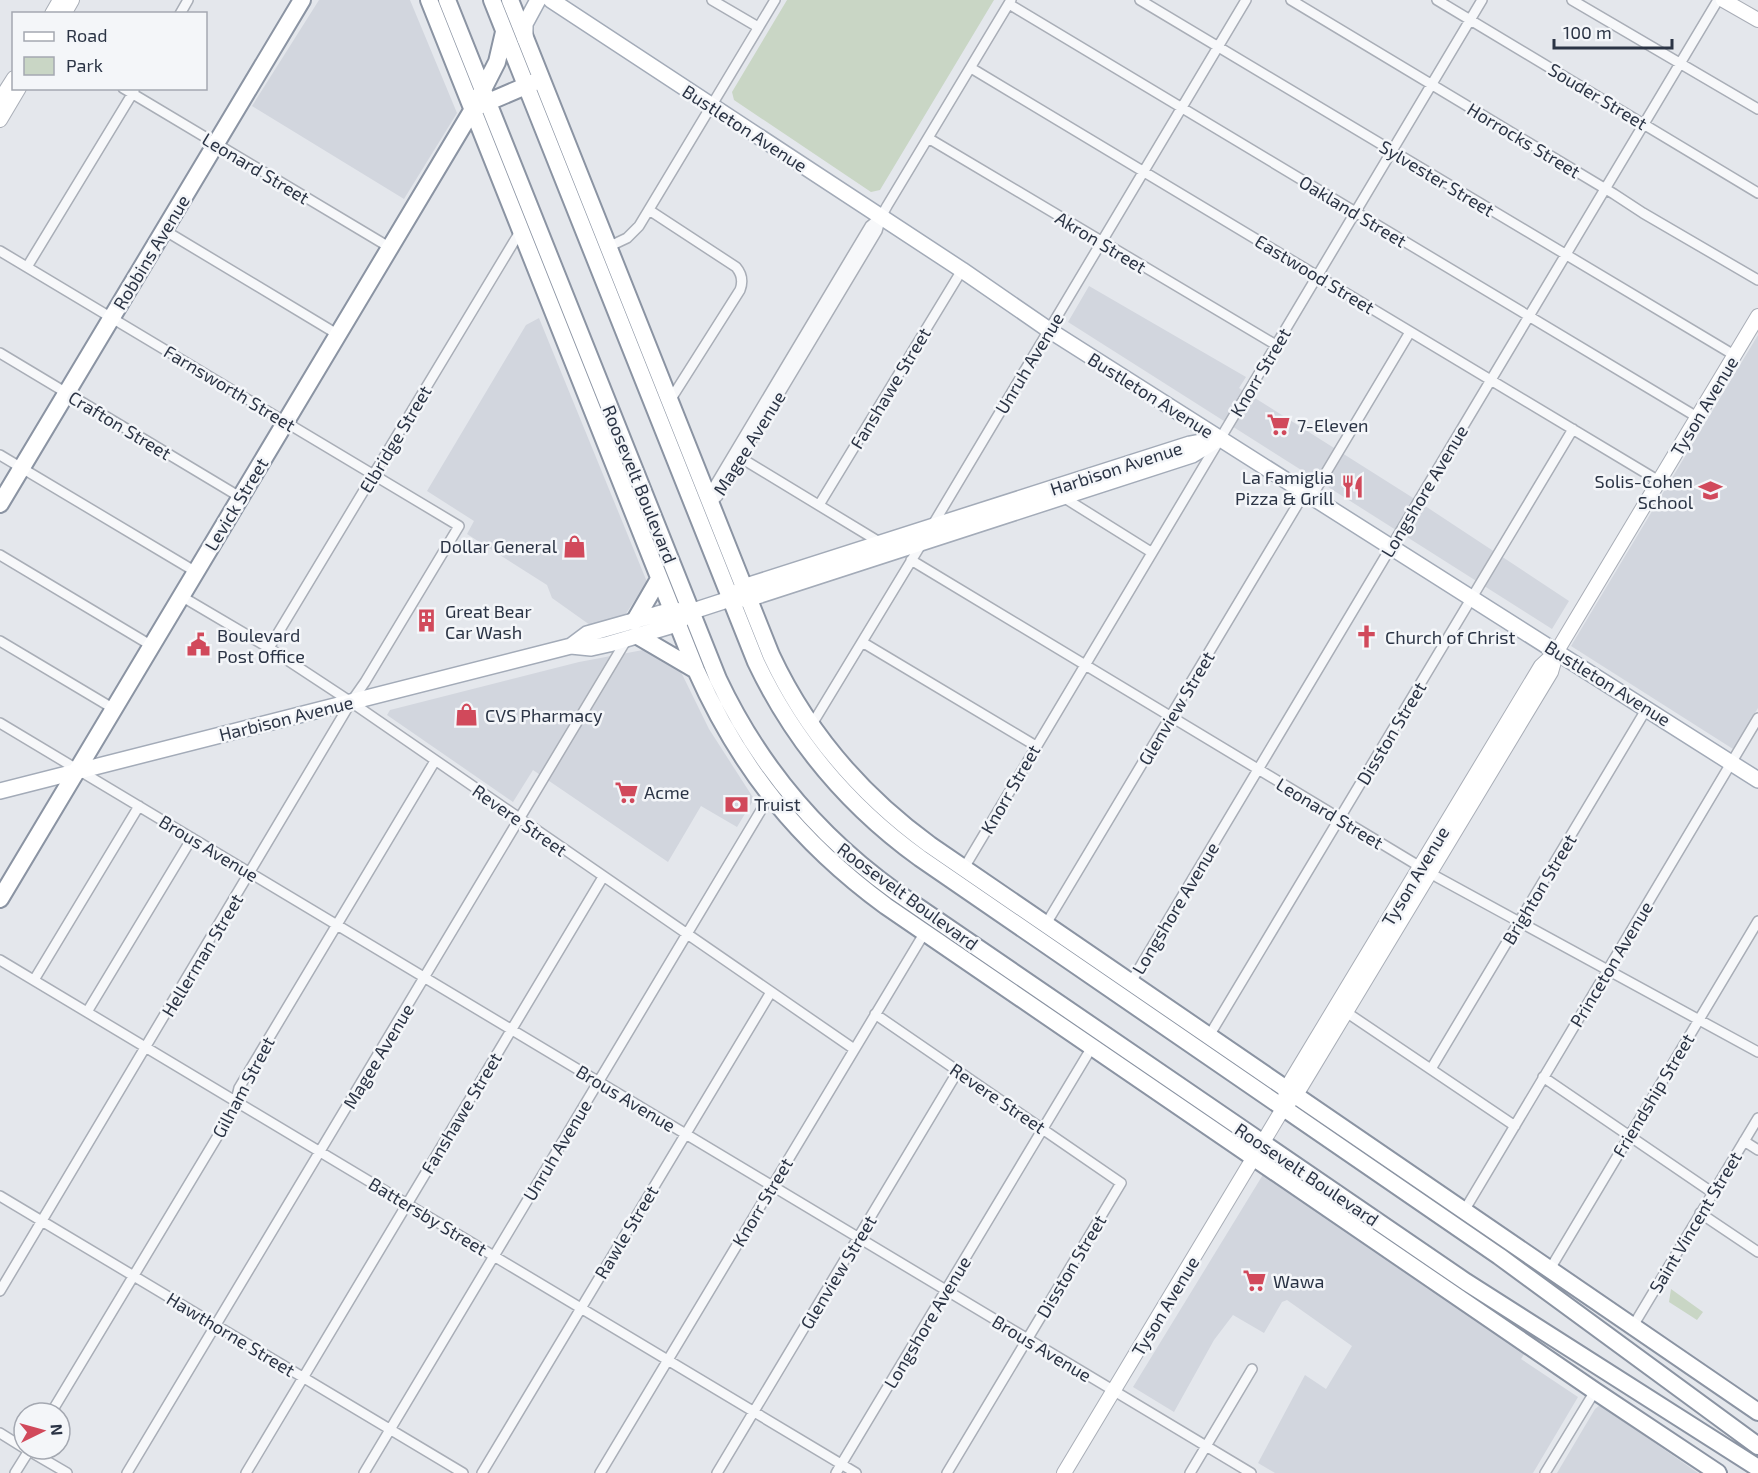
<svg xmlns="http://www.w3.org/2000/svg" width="1758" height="1473" font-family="'Exo 2',sans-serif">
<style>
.built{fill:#d2d6de}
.green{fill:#c9d6c5}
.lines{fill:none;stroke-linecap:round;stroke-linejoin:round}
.street-casing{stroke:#a9aeb7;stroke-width:12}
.secondary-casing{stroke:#a9aeb7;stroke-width:16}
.primary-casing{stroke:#a3abb8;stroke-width:18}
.highway-casing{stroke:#8b94a3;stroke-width:20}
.street{stroke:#f7f8fa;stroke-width:9}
.secondary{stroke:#fff;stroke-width:14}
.primary{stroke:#fff;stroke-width:15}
.highway{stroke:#fff;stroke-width:16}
.labels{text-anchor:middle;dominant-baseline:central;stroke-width:5;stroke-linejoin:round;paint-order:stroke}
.street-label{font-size:18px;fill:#2b3445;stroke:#f4f6f9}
.poi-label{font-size:18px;fill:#2b3445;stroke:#f4f6f9;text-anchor:start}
</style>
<rect width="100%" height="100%" fill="#e4e7ec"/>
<path class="built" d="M 319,0 L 410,0 L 457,113 L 404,199 L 252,106 Z
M 1089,286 L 1246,377 L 1239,388 L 1410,496 L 1569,601 L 1552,629 L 1068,322 Z
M 539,318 L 647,582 L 625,615 L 590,625 L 552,598 L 547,585 L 467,534 L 474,521 L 427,491 L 526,325 Z
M 1758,335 L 1758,708 L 1733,749 L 1571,646 Z
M 643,650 L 681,672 L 709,729 L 754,799 L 737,827 L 701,806 L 668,862 L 533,770 L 513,802 L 387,715 L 390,710 L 579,662 Z
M 1264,1173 L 1526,1351 L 1521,1359 L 1578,1397 L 1533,1473 L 1275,1473 L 1258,1463 L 1305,1375 L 1326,1389 L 1352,1346 L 1287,1300 L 1282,1302 L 1264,1333 L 1233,1315 L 1214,1340 L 1174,1412 L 1133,1387 Z
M 1600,1405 L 1698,1473 L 1557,1473 L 1595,1409 Z"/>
<path class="green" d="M 787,0 L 994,0 L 880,190 L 871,192 L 734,100 L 732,92 Z
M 1671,1289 L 1703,1312 L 1697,1320 L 1669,1302 Z"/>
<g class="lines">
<defs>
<path id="street" d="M 712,0 L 758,27
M 1140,0 L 1734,355
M 1291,0 L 1614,194 L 1643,213 L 1758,280
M 1437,0 L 1758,193
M 1572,0 L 1758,109
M 1009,4 L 1697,417
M 180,14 L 188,0
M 971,68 L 1659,481
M 123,88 L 389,247
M 928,138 L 1276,345
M 649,210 L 736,267 C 742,274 743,282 740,290 L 669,402
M 164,230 L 337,334
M 608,247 L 627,238 L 639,226 L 775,0
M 0,251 L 459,526 L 365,682 L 351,702 L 0,1291
M 27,267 L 134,91
M 0,353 L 240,497
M 0,455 L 196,572
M 736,455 L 881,543
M 1312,496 L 1410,332
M 1063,497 L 1151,552
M 711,499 L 715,485 L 870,226 L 881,217
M 710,503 L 718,496 L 877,231 L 881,217 L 887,206 L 1011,0
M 819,505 L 962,270
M 932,526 L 1246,0
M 0,555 L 152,646
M 911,560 L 1437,877 L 1758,1052
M 181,596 L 269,648 L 351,702 L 854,1049
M 0,641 L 114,709
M 862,642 L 1036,746
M 269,648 L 521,230
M 0,723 L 1251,1473
M 811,726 L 922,543
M 964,868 L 1482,0
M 1046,924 L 1305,492
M 0,960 L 856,1473
M 34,980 L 139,806
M 1131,982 L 1718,0
M 87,1012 L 192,838
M 1346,1012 L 1515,1126
M 875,1014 L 1121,1183 L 947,1473
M 1209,1036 L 1573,429
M 1431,1069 L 1647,708
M 1543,1077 L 1713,1193
M 1744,1141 L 1758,1150
M 0,1196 L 463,1473
M 1464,1211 L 1758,718
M 1700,1213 L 1758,1252
M 1550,1269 L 1758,921
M 1633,1326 L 1758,1118
M 51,1413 L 234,1109 L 239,1088 L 435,761
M 0,1433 L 24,1448
M 26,1449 L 67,1473
M 15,1473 L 30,1449
M 127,1473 L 627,639
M 246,1473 L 603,877
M 364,1473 L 769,797
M 482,1473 L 771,992
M 600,1473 L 925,932
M 717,1473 L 958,1071
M 836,1473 L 1092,1047
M 1190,1473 L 1252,1369
M 1545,1473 L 1595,1391"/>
<path id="secondary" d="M 1723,0 L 1758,20
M 52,14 L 60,0
M 64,14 L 72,0
M 0,100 L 14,78
M 0,120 L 19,88
M 1285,1099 L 1286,1089 L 1541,666 L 1556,652
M 1064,1473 L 1284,1107 L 1296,1095 L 1551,672 L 1557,651 L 1758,316"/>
<path id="primary" d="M 551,0 L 962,270 L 1049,330 L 1758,780
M 525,39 L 525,24 L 538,0
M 736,594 L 743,587 L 1190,444 L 1211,440
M 571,646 L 591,648 L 609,644 L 677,624 L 686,616
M 0,791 L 571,646 L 587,634 L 672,610 L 690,612 L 730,599 L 748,599 L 1192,455 L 1220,438"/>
<path id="highway" d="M 429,0 L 696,670 C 740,769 799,842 886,906 L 1595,1391 L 1718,1473
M 447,0 L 718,679 C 759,766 818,836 896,892 L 1466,1282 L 1758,1468
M 492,0 L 756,662 C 794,742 848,806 920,858 L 1499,1256 L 1758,1446
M 510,0 L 771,655 C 807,732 860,794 930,845 L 1758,1412
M 479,106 L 535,82
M 0,504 L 302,0
M 634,622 L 659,579
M 638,636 L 696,670
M 0,899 L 473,109 L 497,62 L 504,32"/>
</defs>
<use href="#street" class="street-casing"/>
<use href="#secondary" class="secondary-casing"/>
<use href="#primary" class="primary-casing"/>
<use href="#highway" class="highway-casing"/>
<use href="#street" class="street"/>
<use href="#secondary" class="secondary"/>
<use href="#primary" class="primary"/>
<use href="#highway" class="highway"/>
</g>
<defs>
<symbol id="supermarket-bare" viewBox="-9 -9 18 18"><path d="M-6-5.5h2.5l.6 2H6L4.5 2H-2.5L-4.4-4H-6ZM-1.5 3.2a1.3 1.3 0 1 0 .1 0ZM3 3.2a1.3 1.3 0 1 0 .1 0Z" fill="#d1495b" stroke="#f4f6f9" stroke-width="2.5" paint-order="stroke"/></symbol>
<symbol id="restaurant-bare" viewBox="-9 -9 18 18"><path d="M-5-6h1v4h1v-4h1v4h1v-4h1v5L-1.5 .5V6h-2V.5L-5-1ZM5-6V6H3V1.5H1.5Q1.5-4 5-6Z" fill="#d1495b" stroke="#f4f6f9" stroke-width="2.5" paint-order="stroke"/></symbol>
<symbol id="school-bare" viewBox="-9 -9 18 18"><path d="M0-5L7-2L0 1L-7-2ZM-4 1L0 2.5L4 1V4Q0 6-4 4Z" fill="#d1495b" stroke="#f4f6f9" stroke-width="2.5" paint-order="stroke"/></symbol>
<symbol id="shop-bare" viewBox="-9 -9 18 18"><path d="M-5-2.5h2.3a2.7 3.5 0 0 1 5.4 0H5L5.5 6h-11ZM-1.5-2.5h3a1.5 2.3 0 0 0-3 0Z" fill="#d1495b" stroke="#f4f6f9" stroke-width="2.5" paint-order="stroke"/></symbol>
<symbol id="building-bare" viewBox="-9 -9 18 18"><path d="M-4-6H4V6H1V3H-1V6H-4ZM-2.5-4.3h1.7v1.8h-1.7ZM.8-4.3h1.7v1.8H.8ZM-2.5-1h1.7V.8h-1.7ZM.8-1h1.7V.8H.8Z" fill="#d1495b" stroke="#f4f6f9" stroke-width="2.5" paint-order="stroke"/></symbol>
<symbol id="church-bare" viewBox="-9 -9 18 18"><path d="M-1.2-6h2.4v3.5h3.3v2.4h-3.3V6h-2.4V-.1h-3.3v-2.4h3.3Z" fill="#d1495b" stroke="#f4f6f9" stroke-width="2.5" paint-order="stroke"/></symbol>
<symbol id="civic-bare" viewBox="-9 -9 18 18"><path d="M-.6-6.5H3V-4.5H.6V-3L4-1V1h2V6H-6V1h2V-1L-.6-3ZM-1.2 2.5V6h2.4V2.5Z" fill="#d1495b" stroke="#f4f6f9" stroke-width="2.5" paint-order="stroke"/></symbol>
<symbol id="bank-bare" viewBox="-9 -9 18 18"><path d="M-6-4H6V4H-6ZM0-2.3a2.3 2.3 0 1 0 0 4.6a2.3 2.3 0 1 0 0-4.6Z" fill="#d1495b" stroke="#f4f6f9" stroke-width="2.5" paint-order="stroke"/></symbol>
</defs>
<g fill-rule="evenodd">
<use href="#supermarket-bare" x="1262" y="408" width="33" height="33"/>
<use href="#restaurant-bare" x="1336" y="470" width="33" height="33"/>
<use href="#school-bare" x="1694" y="474" width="33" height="33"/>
<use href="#shop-bare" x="558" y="530" width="33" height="33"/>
<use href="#building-bare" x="410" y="604" width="33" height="33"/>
<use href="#church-bare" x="1350" y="620" width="33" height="33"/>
<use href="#civic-bare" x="182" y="628" width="33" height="33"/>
<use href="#shop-bare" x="450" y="698" width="33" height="33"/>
<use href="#supermarket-bare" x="610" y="776" width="33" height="33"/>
<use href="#bank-bare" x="720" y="788" width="33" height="33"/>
<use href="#supermarket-bare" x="1238" y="1264" width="33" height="33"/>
</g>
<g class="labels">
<g class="street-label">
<text transform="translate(1598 96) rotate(31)">Souder Street</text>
<text transform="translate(745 128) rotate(33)">Bustleton Avenue</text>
<text transform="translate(1524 140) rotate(31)">Horrocks Street</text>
<text transform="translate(256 168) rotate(31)">Leonard Street</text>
<text transform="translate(1437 178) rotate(31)">Sylvester Street</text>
<text transform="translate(1353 211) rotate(31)">Oakland Street</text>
<text transform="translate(1101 242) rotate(31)">Akron Street</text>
<text transform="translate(151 252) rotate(-59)">Robbins Avenue</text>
<text transform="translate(1315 274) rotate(31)">Eastwood Street</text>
<text transform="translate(1029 363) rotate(-59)">Unruh Avenue</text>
<text transform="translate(1260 372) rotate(-59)">Knorr Street</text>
<text transform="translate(230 388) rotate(31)">Farnsworth Street</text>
<text transform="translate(890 388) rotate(-59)">Fanshawe Street</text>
<text transform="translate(1151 395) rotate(32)">Bustleton Avenue</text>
<text transform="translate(1704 406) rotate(-59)">Tyson Avenue</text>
<text transform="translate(120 425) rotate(31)">Crafton Street</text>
<text transform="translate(395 439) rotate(-59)">Elbridge Street</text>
<text transform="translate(749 443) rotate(-58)">Magee Avenue</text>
<text transform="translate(1116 468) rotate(-18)">Harbison Avenue</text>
<text transform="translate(640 484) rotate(68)">Roosevelt Boulevard</text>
<text transform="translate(1424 491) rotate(-59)">Longshore Avenue</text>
<text transform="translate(236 504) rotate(-59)">Levick Street</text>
<text transform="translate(1608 683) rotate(32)">Bustleton Avenue</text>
<text transform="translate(1176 708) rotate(-59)">Glenview Street</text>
<text transform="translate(286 718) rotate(-14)">Harbison Avenue</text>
<text transform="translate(1391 733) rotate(-59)">Disston Street</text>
<text transform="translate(1010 789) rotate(-60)">Knorr Street</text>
<text transform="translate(1330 813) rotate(31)">Leonard Street</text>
<text transform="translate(520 820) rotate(35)">Revere Street</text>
<text transform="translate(209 848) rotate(31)">Brous Avenue</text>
<text transform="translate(1415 876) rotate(-59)">Tyson Avenue</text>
<text transform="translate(1539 889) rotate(-59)">Brighton Street</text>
<text transform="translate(908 896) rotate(36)">Roosevelt Boulevard</text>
<text transform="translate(1175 908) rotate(-59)">Longshore Avenue</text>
<text transform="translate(202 955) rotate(-59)">Hellerman Street</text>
<text transform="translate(1611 964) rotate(-59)">Princeton Avenue</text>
<text transform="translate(378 1056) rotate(-59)">Magee Avenue</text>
<text transform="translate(243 1087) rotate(-62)">Gilham Street</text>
<text transform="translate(1653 1095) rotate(-59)">Friendship Street</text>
<text transform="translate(626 1098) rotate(31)">Brous Avenue</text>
<text transform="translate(998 1098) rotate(34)">Revere Street</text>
<text transform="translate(461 1113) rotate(-59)">Fanshawe Street</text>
<text transform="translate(557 1150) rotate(-59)">Unruh Avenue</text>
<text transform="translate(1307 1174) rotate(34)">Roosevelt Boulevard</text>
<text transform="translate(762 1202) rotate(-59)">Knorr Street</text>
<text transform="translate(428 1216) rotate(31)">Battersby Street</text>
<text transform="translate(1695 1222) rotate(-59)">Saint Vincent Street</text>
<text transform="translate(626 1232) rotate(-59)">Rawle Street</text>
<text transform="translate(1071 1266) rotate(-59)">Disston Street</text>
<text transform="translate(838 1272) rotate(-59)">Glenview Street</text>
<text transform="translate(1165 1306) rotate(-59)">Tyson Avenue</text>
<text transform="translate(927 1322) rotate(-59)">Longshore Avenue</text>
<text transform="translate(231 1334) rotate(31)">Hawthorne Street</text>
<text transform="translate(1042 1348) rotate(31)">Brous Avenue</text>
</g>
<g class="poi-label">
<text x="1297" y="425">7-Eleven</text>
<text x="1334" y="477" text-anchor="end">La Famiglia<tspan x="1334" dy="21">Pizza &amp; Grill</tspan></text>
<text x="1693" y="481" text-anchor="end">Solis-Cohen<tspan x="1693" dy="21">School</tspan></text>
<text x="557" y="546" text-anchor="end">Dollar General</text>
<text x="445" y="611">Great Bear<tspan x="445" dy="21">Car Wash</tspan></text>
<text x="217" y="635">Boulevard<tspan x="217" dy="21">Post Office</tspan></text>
<text x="1385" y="637">Church of Christ</text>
<text x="485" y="715">CVS Pharmacy</text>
<text x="644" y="792">Acme</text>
<text x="754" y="804">Truist</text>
<text x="1273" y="1281">Wawa</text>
</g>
</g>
<rect x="12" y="12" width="195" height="78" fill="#f4f6f9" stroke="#a4a8b1" stroke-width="1.5"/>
<rect x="24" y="32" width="30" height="9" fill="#ffffff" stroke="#a4a8b1" stroke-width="1.5"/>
<text x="66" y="42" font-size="18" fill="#2b3445">Road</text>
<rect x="24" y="57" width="30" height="18" fill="#c9d6c5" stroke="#a4a8b1" stroke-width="1.5"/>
<text x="66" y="72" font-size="18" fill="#2b3445">Park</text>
<g transform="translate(42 1431) rotate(85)"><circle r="28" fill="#f4f6f9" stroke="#a4a8b1" stroke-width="1.5"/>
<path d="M0-4.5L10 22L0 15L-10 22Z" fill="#d1495b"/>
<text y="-9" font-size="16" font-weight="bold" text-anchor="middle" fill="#2b3445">N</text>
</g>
<path d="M1554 39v9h118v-9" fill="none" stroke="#2b3445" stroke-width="3"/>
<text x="1563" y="39" font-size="18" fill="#2b3445" stroke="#f4f6f9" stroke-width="4.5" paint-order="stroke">100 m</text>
</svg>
